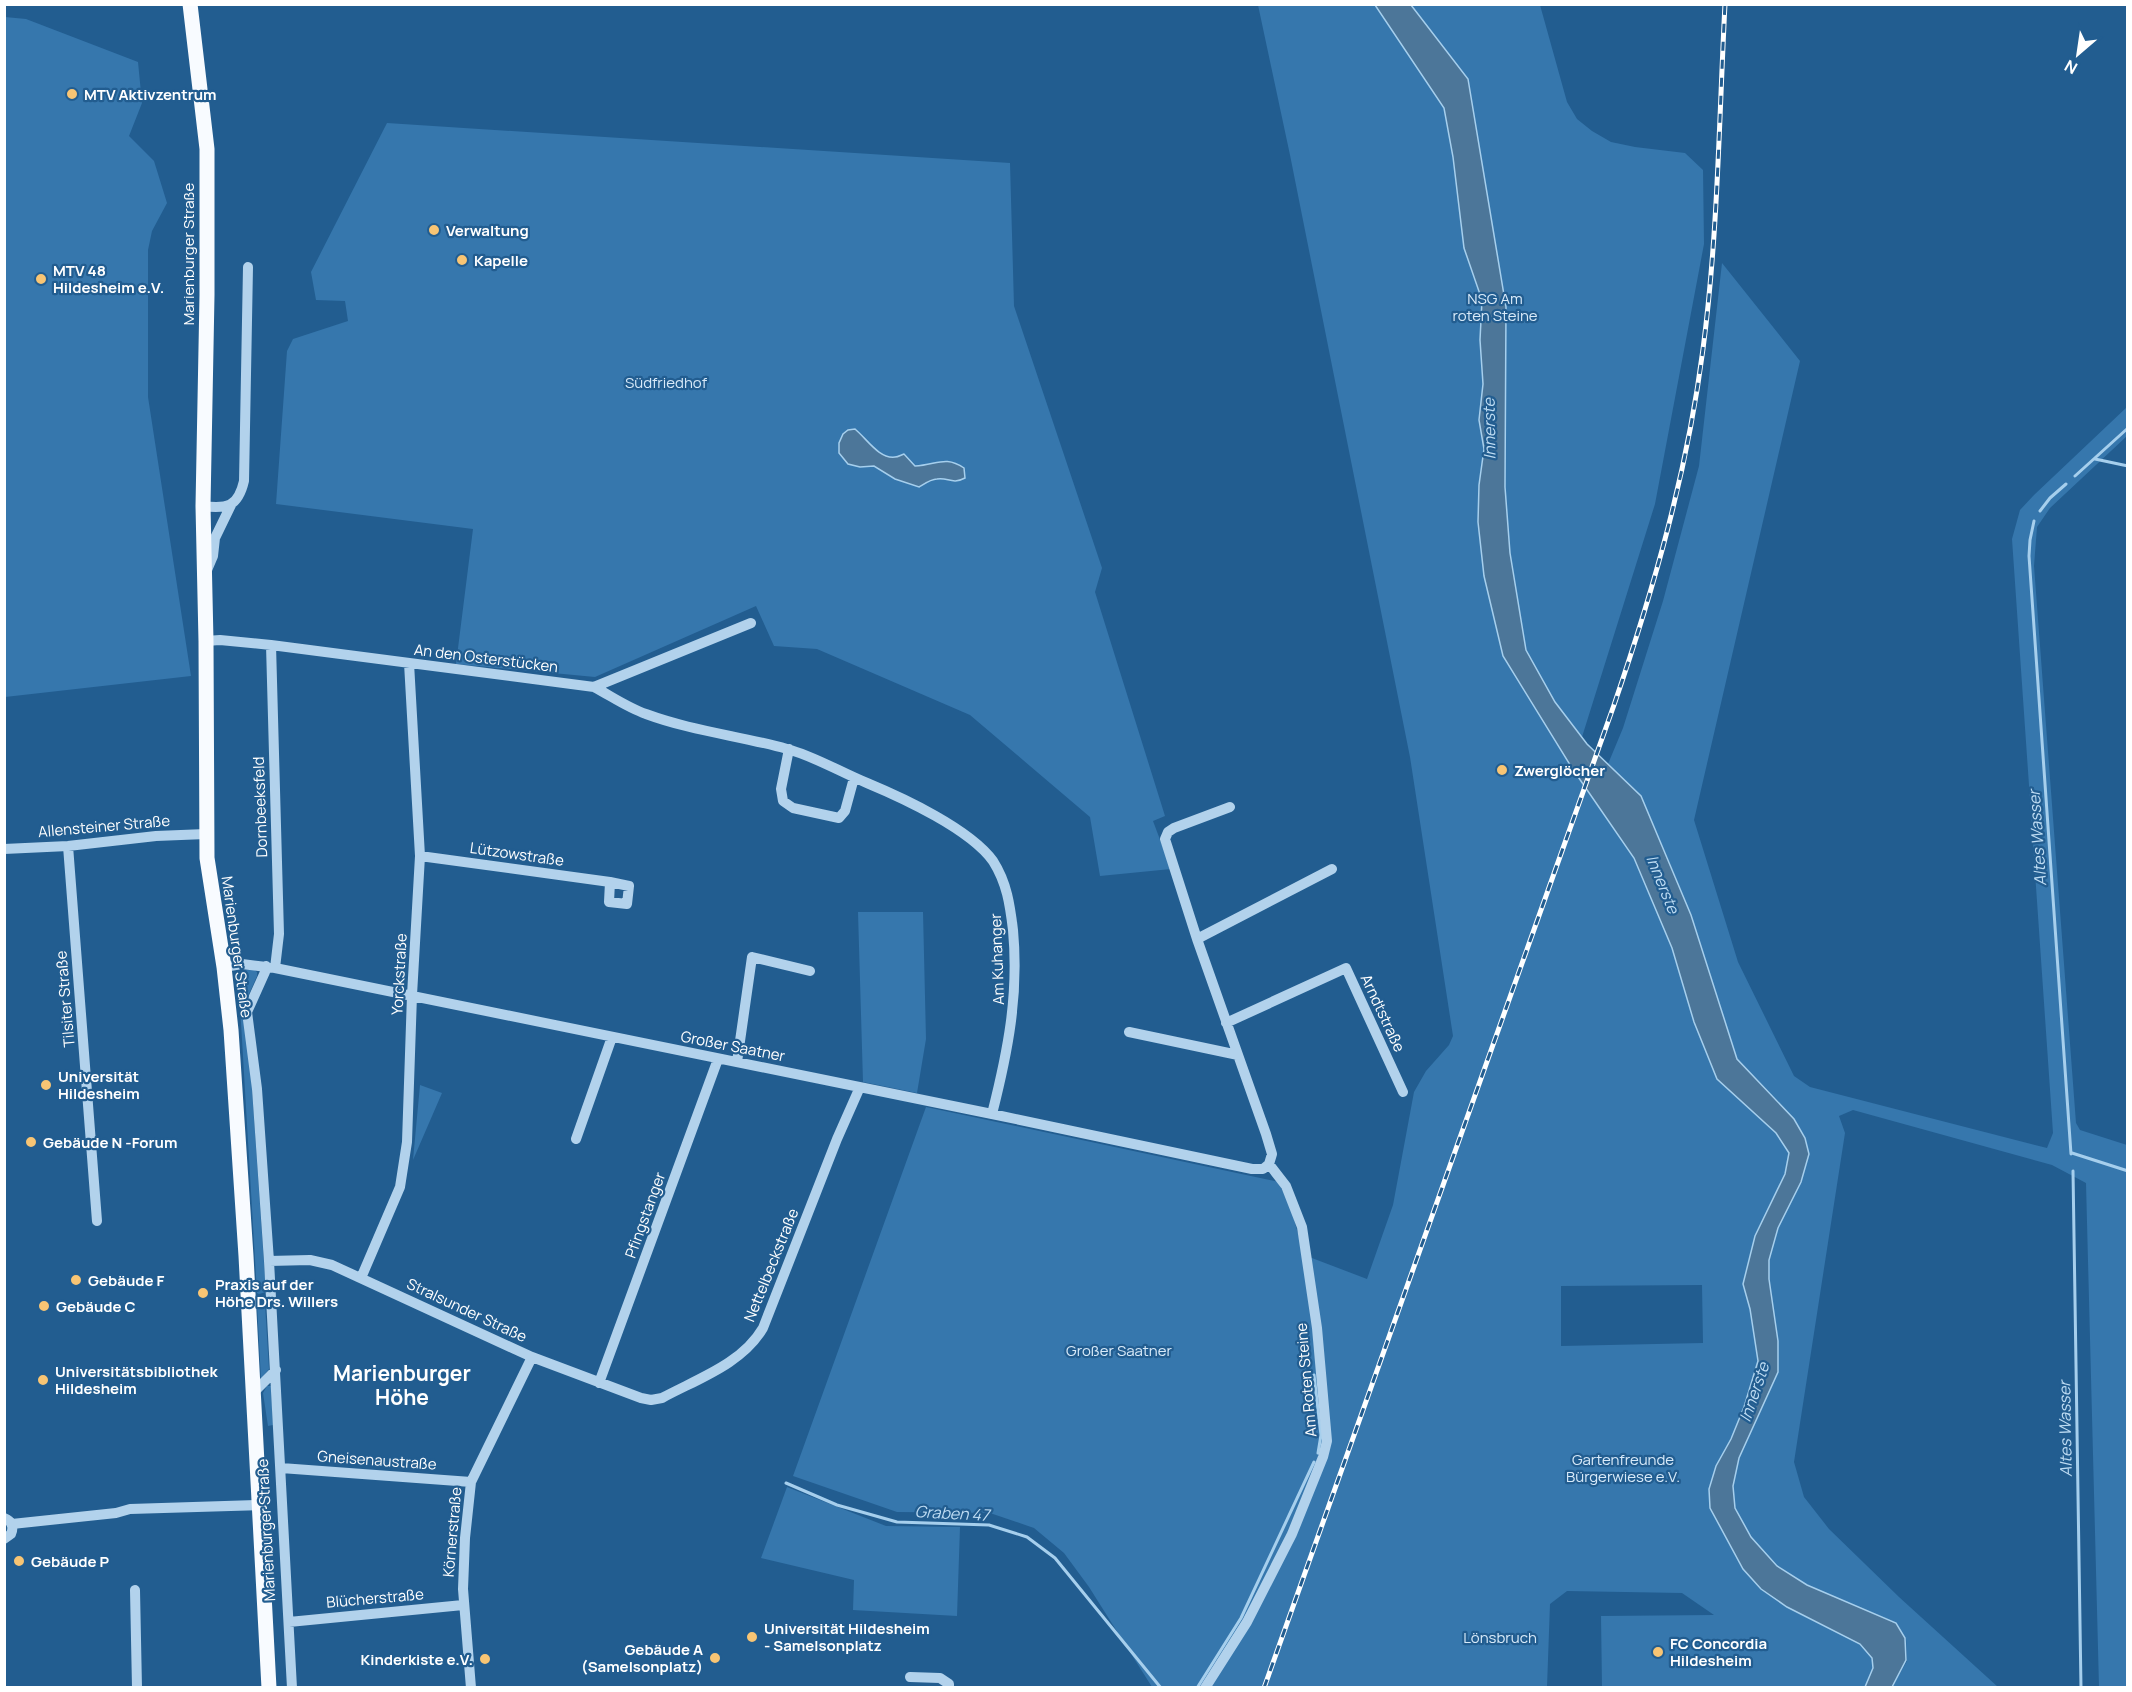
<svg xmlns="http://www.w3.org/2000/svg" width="2132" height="1692" font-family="Manrope,sans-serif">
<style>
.green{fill:#3677ad;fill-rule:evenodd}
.water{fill:#4c7699;stroke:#a6cfed;stroke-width:1.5}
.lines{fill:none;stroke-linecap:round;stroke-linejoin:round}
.stream{stroke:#a6cfed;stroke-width:3}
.minor{stroke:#b2d2ec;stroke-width:10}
.major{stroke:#f8fbff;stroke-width:15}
.rail-casing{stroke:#fff;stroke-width:5}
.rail{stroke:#225d90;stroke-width:3;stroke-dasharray:9;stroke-linecap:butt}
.poi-dot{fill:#f8c574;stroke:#225d90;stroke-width:2}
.labels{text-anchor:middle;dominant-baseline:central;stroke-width:4.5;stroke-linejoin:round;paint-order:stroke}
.poi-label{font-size:15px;font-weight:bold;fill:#fff;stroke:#225d90;text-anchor:start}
.street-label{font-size:15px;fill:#fff;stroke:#225d90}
.park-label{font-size:15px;fill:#d8eaf9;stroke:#225d90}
.water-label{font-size:16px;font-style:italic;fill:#bedcf3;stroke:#225d90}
.district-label{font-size:21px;font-weight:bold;fill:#fff;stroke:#225d90}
</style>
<rect width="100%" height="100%" fill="#225d90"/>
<path class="green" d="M 1258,5 L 1540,5 L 1567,102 L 1577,119 L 1592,131 L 1611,142 L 1635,147 L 1685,153 L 1703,170 L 1704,244 L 1655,504 L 1582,737 L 1579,733 L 1568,760 L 1634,858 L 1672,948 L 1694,1022 L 1757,1114 L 1776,1133 L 1789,1153 L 1785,1174 L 1755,1236 L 1743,1284 L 1750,1309 L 1758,1361 L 1744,1407 L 1731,1439 L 1716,1466 L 1709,1488 L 1787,1607 L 1860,1644 L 1872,1658 L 1873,1668 L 1865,1688 L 1602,1687 L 1601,1616 L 1714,1615 L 1682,1593 L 1567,1591 L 1550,1604 L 1547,1687 L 1152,1687 L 1089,1587 L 1064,1553 L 1034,1528 L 990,1513 L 897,1512 L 793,1476 L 926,1107 L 1279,1182 L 1292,1212 L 1304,1255 L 1367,1279 L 1393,1205 L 1414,1092 L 1426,1071 L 1449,1045 L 1453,1036 L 1410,757 L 1290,155 ZM 1702,1285 L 1703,1343 L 1561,1346 L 1561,1286 Z
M 5,17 L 26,19 L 138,62 L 142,103 L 129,136 L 154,161 L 167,203 L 152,231 L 148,250 L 148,397 L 191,676 L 5,697 Z
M 387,123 L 1010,163 L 1014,306 L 1102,568 L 1095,592 L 1165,816 L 1153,821 L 1171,869 L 1100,876 L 1090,817 L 970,715 L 817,649 L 774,646 L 756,606 L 595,677 L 456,664 L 473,529 L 276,504 L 287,351 L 293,339 L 348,321 L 345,301 L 316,300 L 311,272 Z
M 1722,263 L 1800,361 L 1694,820 L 1738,962 L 1794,1076 L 1810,1087 L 2047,1148 L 2053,1133 L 2012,539 L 2020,510 L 2034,495 L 2127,407 L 2127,436 L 2050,508 L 2037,527 L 2034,566 L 2076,1123 L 2080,1130 L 2127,1145 L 2127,1687 L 2099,1687 L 2086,1183 L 2052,1165 L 1853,1110 L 1839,1116 L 1845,1133 L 1794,1462 L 1804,1497 L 1829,1529 L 1899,1597 L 1998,1687 L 1892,1687 L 1907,1661 L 1906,1639 L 1896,1623 L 1807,1585 L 1777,1566 L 1751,1537 L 1735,1508 L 1733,1486 L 1739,1458 L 1777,1372 L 1778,1341 L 1769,1279 L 1769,1260 L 1778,1228 L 1801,1182 L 1809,1154 L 1805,1137 L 1794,1119 L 1737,1059 L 1691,915 L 1669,861 L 1641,796 L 1608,764 L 1623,728 L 1663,601 L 1699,466 Z
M 858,912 L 923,912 L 926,1039 L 917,1093 L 863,1082 Z
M 253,969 L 257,972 L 257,976 L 249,994 L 252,1089 L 266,1292 L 259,1294 L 257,1293 L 239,989 L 241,973 L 247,970 Z
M 420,1085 L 442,1093 L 413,1160 Z
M 257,1304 L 265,1304 L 269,1369 L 261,1379 Z
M 267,1386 L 271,1386 L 273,1425 L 268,1426 L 263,1393 Z
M 787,1487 L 886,1526 L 960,1527 L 957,1616 L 853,1610 L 854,1580 L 761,1558 Z"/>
<path class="water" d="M 1375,5 L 1411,5 L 1468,79 L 1506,307 L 1505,487 L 1510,553 L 1526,650 L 1555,702 L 1587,744 L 1641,796 L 1691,915 L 1737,1059 L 1794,1119 L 1805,1138 L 1809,1154 L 1801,1182 L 1778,1228 L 1769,1260 L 1769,1279 L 1778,1341 L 1778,1372 L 1739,1458 L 1733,1486 L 1735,1508 L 1751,1537 L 1777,1566 L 1807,1585 L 1896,1623 L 1905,1638 L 1906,1660 L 1892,1687 L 1865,1687 L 1873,1668 L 1872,1658 L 1860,1644 L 1787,1607 L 1761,1589 L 1743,1569 L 1710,1508 L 1709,1489 L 1716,1466 L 1731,1439 L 1744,1407 L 1758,1361 L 1750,1309 L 1743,1284 L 1755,1236 L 1785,1174 L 1789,1153 L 1776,1133 L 1717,1079 L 1694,1022 L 1672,948 L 1634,858 L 1572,768 L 1503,656 L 1484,576 L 1478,522 L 1479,485 L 1484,449 L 1479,420 L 1483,384 L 1480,340 L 1482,300 L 1464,248 L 1453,157 L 1444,108 Z
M 855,429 C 867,439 879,459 895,457 C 898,457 901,455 904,454 L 915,466 C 937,465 945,455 964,468 L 965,478 C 952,485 948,477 937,479 C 931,479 924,484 919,487 L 895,479 L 874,466 L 860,467 L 848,464 L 839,453 L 839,443 L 843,434 L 848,430 Z"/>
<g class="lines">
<path class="stream" d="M 2095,459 L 2128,466
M 2075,476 L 2128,428
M 2040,511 L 2050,498 L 2066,484
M 2034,521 L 2030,540 L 2029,556 L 2071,1154
M 2072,1153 L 2128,1171
M 2073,1171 L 2081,1688
M 1314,1375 L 1321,1435 L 1318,1453
M 786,1483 L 837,1505 L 897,1522 L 989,1525 L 1027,1537 L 1055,1558 L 1161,1688
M 1197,1688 L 1241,1618 L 1314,1462"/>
<path class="minor" d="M 203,506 C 227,509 238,507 244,481 L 248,267
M 207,570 L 213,556 L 215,538 L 232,503
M 206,641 L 220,640 L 271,645 L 594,687 L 751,623
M 271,645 L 279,934 L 275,968
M 594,687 C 611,696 628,708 646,714 C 692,731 741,736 787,749 C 814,756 840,772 867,783 C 903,798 970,829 993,861 C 1007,883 1010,905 1013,930 C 1019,995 1008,1051 992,1114
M 789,749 L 781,789 L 783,801 L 793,808 L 839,818 L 845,811 L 854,778
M 1230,807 L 1174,828 L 1168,832 L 1165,839 L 1197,939 L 1266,1134 L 1272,1154 L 1269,1164
M 68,846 L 97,1221
M 4,849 L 68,846 L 156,836 L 206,834
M 420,856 L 610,882 L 629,886 L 627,904 L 609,902 L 610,882
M 1197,939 L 1332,869
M 266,966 L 265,972 L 247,1012 L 257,1089 L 269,1261 L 292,1688
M 224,967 L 242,964 L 275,968 L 992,1114 L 1252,1169 L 1263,1169 L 1269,1164
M 1226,1023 L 1346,968 L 1403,1092
M 1129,1032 L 1238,1055
M 737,1062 L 752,957 L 810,971
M 576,1139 L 612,1037
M 269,1261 L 310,1260 L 332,1265 L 532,1357 L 641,1398 L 651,1400 L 662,1398 C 697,1379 742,1364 763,1328 L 837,1139 L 860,1087
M 361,1278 L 400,1187 L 407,1142 L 412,995 L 420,856 L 409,663
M 599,1383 L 718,1059
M 253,1393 L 276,1370
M 281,1468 L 471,1482
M 4,1518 C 12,1521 14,1527 11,1534 L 4,1539
M 12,1524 L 116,1513 L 130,1509 L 260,1505
M 135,1590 L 137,1688
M 289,1622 L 463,1605
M 910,1677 L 940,1678 L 949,1684 L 949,1688
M 471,1688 L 463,1589 L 465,1538 L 471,1482 L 532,1357
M 1205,1688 L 1247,1622 L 1292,1534 L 1323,1457 L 1327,1441 L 1317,1328 L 1302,1227 L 1286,1186 L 1269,1164"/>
<path class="major" d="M 190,4 L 207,149 L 207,295 L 203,506 L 206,641 L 207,858 L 224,967 L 231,1030 L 246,1256 L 269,1688"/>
<defs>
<path id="rail" d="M 1264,1688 L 1614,705 C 1654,588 1687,473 1703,349 C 1718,235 1719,119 1725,4"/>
</defs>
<use href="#rail" class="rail-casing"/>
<use href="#rail" class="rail"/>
</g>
<g class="poi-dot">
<circle cx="72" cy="94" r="6"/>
<circle cx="434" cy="230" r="6"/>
<circle cx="462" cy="260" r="6"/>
<circle cx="41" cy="279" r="6"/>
<circle cx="1502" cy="770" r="6"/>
<circle cx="46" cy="1085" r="6"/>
<circle cx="31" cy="1142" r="6"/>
<circle cx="76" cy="1280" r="6"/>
<circle cx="203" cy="1293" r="6"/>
<circle cx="44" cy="1306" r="6"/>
<circle cx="43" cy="1380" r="6"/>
<circle cx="19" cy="1561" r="6"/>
<circle cx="752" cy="1637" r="6"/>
<circle cx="1658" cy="1652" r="6"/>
<circle cx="715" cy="1658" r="6"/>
<circle cx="485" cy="1659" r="6"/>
</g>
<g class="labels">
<g class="poi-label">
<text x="84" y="94">MTV Aktivzentrum</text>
<text x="446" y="230">Verwaltung</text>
<text x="474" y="260">Kapelle</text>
<text x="53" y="270">MTV 48<tspan x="53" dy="17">Hildesheim e.V.</tspan></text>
<text x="1514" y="770">Zwerglöcher</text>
<text x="58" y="1076">Universität<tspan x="58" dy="17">Hildesheim</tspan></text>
<text x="43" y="1142">Gebäude N -Forum</text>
<text x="88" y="1280">Gebäude F</text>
<text x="215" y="1284">Praxis auf der<tspan x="215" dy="17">Höhe Drs. Willers</tspan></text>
<text x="56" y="1306">Gebäude C</text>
<text x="55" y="1371">Universitätsbibliothek<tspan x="55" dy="17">Hildesheim</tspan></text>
<text x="31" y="1561">Gebäude P</text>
<text x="764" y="1628">Universität Hildesheim<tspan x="764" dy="17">- Samelsonplatz</tspan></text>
<text x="1670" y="1643">FC Concordia<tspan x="1670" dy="17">Hildesheim</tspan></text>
<text x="703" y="1649" text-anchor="end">Gebäude A<tspan x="703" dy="17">(Samelsonplatz)</tspan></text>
<text x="473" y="1659" text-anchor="end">Kinderkiste e.V.</text>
</g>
<g class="street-label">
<text transform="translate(188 254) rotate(-90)">Marienburger Straße</text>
<text transform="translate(486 658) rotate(7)">An den Osterstücken</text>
<text transform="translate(260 807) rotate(-92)">Dornbeeksfeld</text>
<text transform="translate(104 826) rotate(-5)">Allensteiner Straße</text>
<text transform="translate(517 854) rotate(8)">Lützowstraße</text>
<text transform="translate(237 947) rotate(82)">Marienburger Straße</text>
<text transform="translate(997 959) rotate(-92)">Am Kuhanger</text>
<text transform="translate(399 974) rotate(-87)">Yorckstraße</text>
<text transform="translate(65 999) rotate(-95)">Tilsiter Straße</text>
<text transform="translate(1383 1013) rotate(65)">Arndtstraße</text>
<text transform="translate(733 1046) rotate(11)">Großer Saatner</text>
<text transform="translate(645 1215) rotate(-70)">Pfingstanger</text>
<text transform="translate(771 1265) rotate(-68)">Nettelbeckstraße</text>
<text transform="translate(467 1310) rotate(25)">Stralsunder Straße</text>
<text transform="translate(1306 1380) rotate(-95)">Am Roten Steine</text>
<text transform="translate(377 1460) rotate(4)">Gneisenaustraße</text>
<text transform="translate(266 1530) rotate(-93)">Marienburger Straße</text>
<text transform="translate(452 1532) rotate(-85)">Körnerstraße</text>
<text transform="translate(375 1598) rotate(-5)">Blücherstraße</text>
</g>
<g class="park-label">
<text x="1495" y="298">NSG Am<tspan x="1495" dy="17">roten Steine</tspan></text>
<text x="666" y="382">Südfriedhof</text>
<text x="1119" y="1350">Großer Saatner</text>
<text x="1623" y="1459">Gartenfreunde<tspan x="1623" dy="17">Bürgerwiese e.V.</tspan></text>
<text x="1500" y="1637">Lönsbruch</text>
</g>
<g class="water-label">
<text transform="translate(1489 429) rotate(-91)">Innerste</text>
<text transform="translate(2037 838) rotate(-94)">Altes Wasser</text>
<text transform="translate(1663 884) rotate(68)">Innerste</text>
<text transform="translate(1754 1392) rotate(-71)">Innerste</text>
<text transform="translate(2065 1429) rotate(-91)">Altes Wasser</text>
<text transform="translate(952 1513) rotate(3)">Graben 47</text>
</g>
<g class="district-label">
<text x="402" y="1373">Marienburger<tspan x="402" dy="24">Höhe</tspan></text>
</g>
</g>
<rect width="2132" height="1692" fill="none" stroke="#ffffff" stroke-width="12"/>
<g transform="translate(2078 54) rotate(209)" stroke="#225d90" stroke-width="4.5" paint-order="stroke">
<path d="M0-4.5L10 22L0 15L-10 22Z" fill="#ffffff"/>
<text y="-9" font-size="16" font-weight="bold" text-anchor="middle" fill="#ffffff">N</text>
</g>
</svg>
